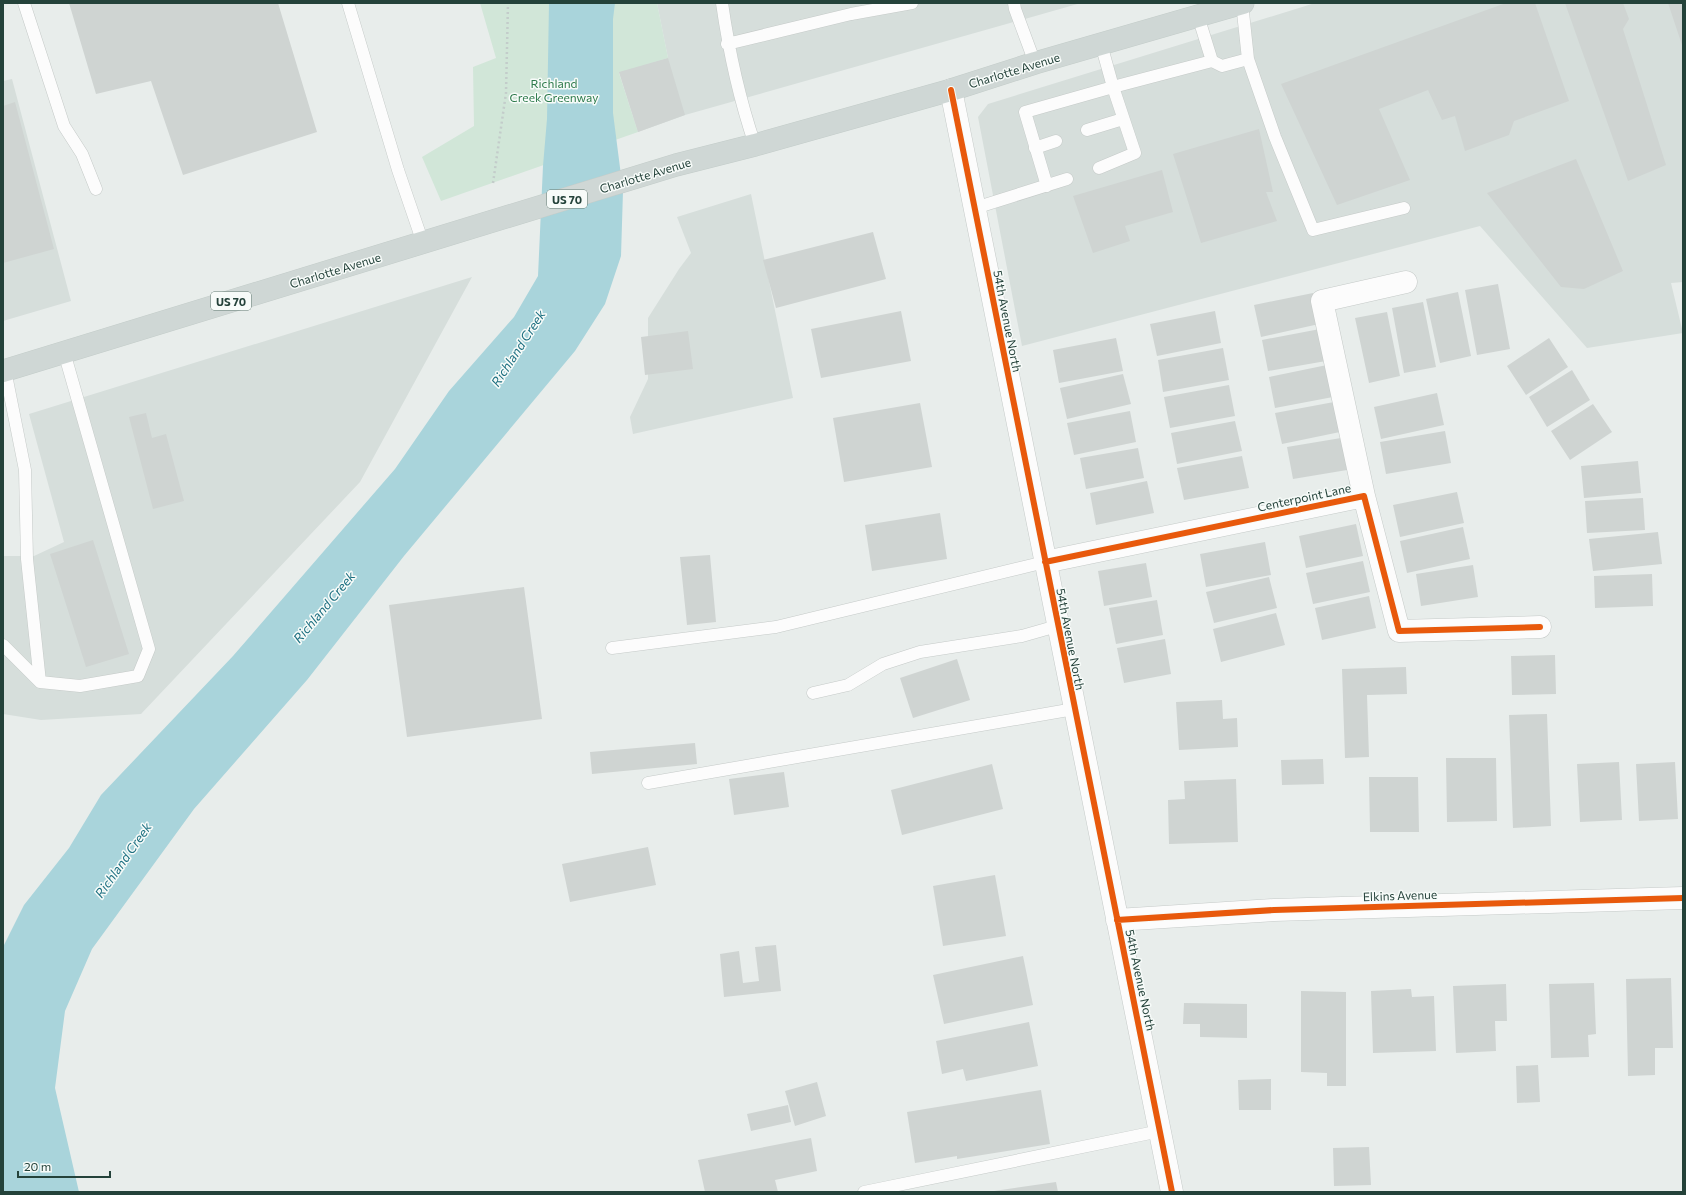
<svg xmlns="http://www.w3.org/2000/svg" width="1686" height="1195" font-family="Commissioner,sans-serif">
<style>
.built{fill:#d6dedb}
.green{fill:#d1e6d8}
.water{fill:#a9d4db}
.building{fill:#cfd4d2}
.lines{fill:none;stroke-linecap:round;stroke-linejoin:round}
.lane-casing{stroke:#c5cac8;stroke-width:13}
.street-casing{stroke:#c5cac8;stroke-width:23}
.primary-casing{stroke:#c3ccc9;stroke-width:23}
.path{stroke:#c3ccca;stroke-width:2.5;stroke-dasharray:2 3;stroke-linecap:butt}
.lane{stroke:#fcfcfc;stroke-width:12}
.street{stroke:#fcfcfc;stroke-width:22}
.primary{stroke:#cfd7d5;stroke-width:22}
.cycleway-casing{stroke:#f7fbf9;stroke-width:8}
.cycleway{stroke:#e8590c;stroke-width:6}
.labels{text-anchor:middle;dominant-baseline:central;stroke-width:3;stroke-linejoin:round;paint-order:stroke}
.shield{fill:#f7fbf9;stroke:#637a73;stroke-width:1}
.shield-label{font-size:11px;font-weight:bold;fill:#24423a}
.street-label{font-size:12px;fill:#24423a;stroke:#f7fbf9}
.park-label{font-size:12px;fill:#2d7a4b;stroke:#f7fbf9}
.water-label{font-size:13px;font-style:italic;fill:#1c6f80;stroke:#f7fbf9}
</style>
<rect width="100%" height="100%" fill="#e8edeb"/>
<path class="built" d="M 657,3 L 1081,3 L 685,115 L 638,132 L 619,72 L 668,58 Z
M 1315,3 L 1683,3 L 1683,282 L 1671,283 L 1683,333 L 1587,348 L 1480,226 L 1022,346 L 978,117 L 988,104 Z
M 12,79 L 71,301 L 3,321 L 3,81 Z
M 751,194 L 793,398 L 633,434 L 630,417 L 648,379 L 648,318 L 679,269 L 691,253 L 677,217 Z
M 472,277 L 360,482 L 141,714 L 41,720 L 3,714 L 3,556 L 34,556 L 64,542 L 29,414 Z"/>
<path class="green" d="M 480,3 L 657,3 L 668,58 L 619,73 L 638,132 L 441,201 L 422,157 L 474,126 L 473,67 L 496,58 Z"/>
<path class="water" d="M 549,3 L 615,3 L 613,19 L 613,113 L 623,191 L 621,256 L 605,304 L 575,351 L 404,556 L 307,680 L 194,809 L 92,949 L 65,1011 L 55,1088 L 79,1192 L 3,1192 L 3,947 L 24,905 L 69,848 L 101,795 L 233,656 L 395,469 L 449,391 L 514,317 L 538,276 L 543,166 L 547,119 Z"/>
<path class="building" d="M 69,3 L 278,3 L 317,132 L 183,175 L 151,81 L 96,94 Z
M 1506,3 L 1535,3 L 1569,101 L 1514,121 L 1509,135 L 1465,151 L 1455,116 L 1442,120 L 1428,90 L 1379,109 L 1410,180 L 1337,205 L 1281,84 Z
M 1565,3 L 1623,3 L 1629,19 L 1623,29 L 1666,165 L 1628,181 Z
M 1668,3 L 1683,3 L 1683,48 Z
M 668,58 L 685,115 L 638,132 L 619,72 Z
M 15,102 L 54,249 L 3,263 L 3,106 Z
M 1259,129 L 1273,192 L 1266,192 L 1277,221 L 1201,243 L 1173,154 Z
M 1576,159 L 1623,271 L 1584,289 L 1561,287 L 1487,193 Z
M 1162,170 L 1173,212 L 1125,226 L 1130,241 L 1093,253 L 1073,196 Z
M 873,232 L 886,279 L 776,308 L 763,260 Z
M 1498,284 L 1510,349 L 1477,355 L 1465,290 Z
M 1458,292 L 1471,356 L 1440,363 L 1426,299 Z
M 1313,293 L 1319,324 L 1261,337 L 1254,305 Z
M 1423,302 L 1436,367 L 1404,373 L 1392,308 Z
M 901,311 L 911,361 L 821,378 L 811,329 Z
M 1215,311 L 1221,343 L 1157,356 L 1150,324 Z
M 1387,312 L 1400,376 L 1369,383 L 1355,318 Z
M 1320,329 L 1326,361 L 1268,371 L 1262,340 Z
M 688,331 L 693,369 L 645,375 L 641,337 Z
M 1116,338 L 1123,371 L 1059,383 L 1053,350 Z
M 1549,338 L 1568,367 L 1526,395 L 1507,366 Z
M 1223,348 L 1229,380 L 1163,392 L 1158,360 Z
M 1327,365 L 1333,397 L 1275,408 L 1269,377 Z
M 1572,370 L 1590,400 L 1547,427 L 1529,397 Z
M 1123,374 L 1131,404 L 1067,419 L 1060,388 Z
M 1229,385 L 1235,416 L 1170,428 L 1164,397 Z
M 1437,393 L 1444,425 L 1381,439 L 1374,407 Z
M 1334,402 L 1340,432 L 1282,444 L 1275,413 Z
M 920,403 L 932,467 L 844,482 L 833,418 Z
M 1593,404 L 1612,432 L 1570,460 L 1551,431 Z
M 1130,411 L 1136,442 L 1074,455 L 1067,423 Z
M 146,413 L 152,438 L 166,434 L 184,501 L 153,509 L 129,417 Z
M 1235,421 L 1242,451 L 1177,464 L 1171,433 Z
M 1445,431 L 1451,463 L 1386,474 L 1380,442 Z
M 1341,438 L 1347,470 L 1293,479 L 1287,447 Z
M 1138,448 L 1144,478 L 1086,489 L 1080,458 Z
M 1242,456 L 1249,488 L 1184,500 L 1177,468 Z
M 1638,461 L 1641,493 L 1584,498 L 1581,466 Z
M 1147,481 L 1154,513 L 1096,525 L 1090,493 Z
M 1457,492 L 1464,523 L 1400,537 L 1393,505 Z
M 1643,498 L 1645,530 L 1587,533 L 1585,501 Z
M 940,513 L 947,559 L 872,571 L 865,525 Z
M 1356,524 L 1363,556 L 1306,568 L 1299,536 Z
M 1463,527 L 1470,559 L 1407,573 L 1400,541 Z
M 1658,532 L 1662,564 L 1593,571 L 1589,539 Z
M 93,540 L 129,654 L 86,667 L 50,554 Z
M 1265,542 L 1271,575 L 1206,587 L 1200,554 Z
M 710,555 L 716,622 L 687,625 L 680,557 Z
M 1363,561 L 1370,592 L 1313,604 L 1306,573 Z
M 1146,563 L 1152,597 L 1104,606 L 1098,571 Z
M 1473,565 L 1478,597 L 1421,606 L 1416,574 Z
M 1652,574 L 1653,606 L 1595,608 L 1594,576 Z
M 1269,577 L 1277,608 L 1214,623 L 1206,592 Z
M 524,587 L 542,719 L 407,737 L 389,605 Z
M 1369,596 L 1376,628 L 1322,640 L 1315,608 Z
M 1157,600 L 1163,635 L 1116,644 L 1109,608 Z
M 1276,613 L 1285,645 L 1221,662 L 1213,629 Z
M 1165,639 L 1171,674 L 1124,683 L 1117,648 Z
M 1555,655 L 1556,694 L 1512,695 L 1511,656 Z
M 957,659 L 970,700 L 913,718 L 900,678 Z
M 1406,667 L 1407,694 L 1367,695 L 1369,757 L 1345,758 L 1342,669 Z
M 1222,700 L 1223,719 L 1237,718 L 1238,747 L 1179,750 L 1176,702 Z
M 1547,714 L 1551,826 L 1513,828 L 1509,715 Z
M 695,743 L 697,764 L 592,774 L 590,752 Z
M 1446,758 L 1496,758 L 1497,821 L 1447,822 Z
M 1323,759 L 1324,784 L 1282,785 L 1281,760 Z
M 1619,762 L 1622,820 L 1580,822 L 1577,764 Z
M 1675,762 L 1678,819 L 1639,821 L 1636,764 Z
M 992,764 L 1003,809 L 902,835 L 891,790 Z
M 784,772 L 789,807 L 734,815 L 729,779 Z
M 1369,777 L 1418,777 L 1419,832 L 1370,832 Z
M 1236,779 L 1238,842 L 1169,844 L 1168,800 L 1185,799 L 1184,781 Z
M 648,847 L 656,885 L 570,902 L 562,864 Z
M 995,875 L 1006,936 L 943,946 L 933,886 Z
M 776,945 L 781,991 L 724,997 L 720,954 L 739,951 L 743,983 L 759,981 L 755,947 Z
M 1023,956 L 1033,1005 L 944,1024 L 933,975 Z
M 1671,978 L 1673,1048 L 1655,1048 L 1655,1075 L 1628,1076 L 1626,979 Z
M 1594,983 L 1596,1034 L 1588,1035 L 1589,1057 L 1551,1058 L 1549,984 Z
M 1506,984 L 1507,1021 L 1495,1021 L 1496,1051 L 1456,1053 L 1453,986 Z
M 1411,989 L 1412,997 L 1434,996 L 1436,1051 L 1373,1053 L 1371,991 Z
M 1301,991 L 1346,992 L 1346,1086 L 1327,1086 L 1327,1073 L 1301,1072 Z
M 1184,1003 L 1247,1004 L 1247,1038 L 1200,1037 L 1200,1024 L 1183,1024 Z
M 1029,1022 L 1038,1066 L 966,1081 L 963,1069 L 942,1074 L 936,1041 Z
M 1538,1065 L 1540,1102 L 1517,1103 L 1516,1066 Z
M 1271,1079 L 1271,1110 L 1239,1110 L 1238,1080 Z
M 817,1082 L 826,1116 L 795,1126 L 785,1091 Z
M 1041,1090 L 1050,1144 L 957,1159 L 957,1156 L 915,1163 L 907,1112 Z
M 788,1105 L 791,1122 L 751,1131 L 747,1114 Z
M 811,1138 L 817,1171 L 775,1180 L 778,1192 L 705,1192 L 698,1160 Z
M 1369,1147 L 1371,1185 L 1334,1186 L 1333,1148 Z
M 1056,1182 L 1058,1192 L 994,1192 L 994,1191 Z"/>
<g class="lines">
<defs>
<path id="lane" d="M 24,3 L 64,126 L 82,154 L 96,189
M 348,3 L 398,170 L 423,243
M 722,3 C 729,52 739,98 755,145
M 1014,3 L 1015,9 L 1035,63
M 1242,3 L 1248,59 L 1275,137 L 1313,230 L 1404,208
M 727,44 L 851,14 L 912,3
M 1212,61 L 1222,66 L 1248,59
M 1087,130 L 1123,119
M 1035,148 L 1056,141
M 1099,168 L 1135,153 L 1113,87 L 1101,44
M 1047,186 L 1025,112 L 1113,87 L 1212,61 L 1198,16
M 975,208 L 1067,179
M 5,370 L 25,470 L 27,559 L 40,682
M 3,645 L 40,682 L 80,686 L 138,676 L 149,649 L 64,352
M 612,648 L 776,627 L 1045,562
M 813,693 L 848,685 L 883,664 L 920,652 L 1022,636 L 1057,626
M 648,783 L 1074,709
M 864,1192 L 1160,1131"/>
<path id="street" d="M 951,90 L 1172,1192
M 1364,496 L 1322,301 L 1406,282
M 1045,562 L 1364,496 L 1399,631 L 1540,627
M 1117,920 L 1274,910 L 1683,898"/>
<path id="primary" d="M 3,371 L 676,165 L 755,145 L 951,90 L 1035,63 L 1243,3"/>
</defs>
<use href="#lane" class="lane-casing"/>
<use href="#street" class="street-casing"/>
<use href="#primary" class="primary-casing"/>
<path class="path" d="M 493,183 L 506,93 L 508,3"/>
<use href="#lane" class="lane"/>
<use href="#street" class="street"/>
<use href="#primary" class="primary"/>
<defs>
<path id="cycleway" d="M 951,90 L 1172,1192
M 1045,562 L 1364,496 L 1399,631 L 1540,627
M 1117,920 L 1274,910 L 1683,898"/>
</defs>
<use href="#cycleway" class="cycleway-casing"/>
<use href="#cycleway" class="cycleway"/>
</g>
<g class="labels">
<g class="shield">
<rect x="547" y="190" width="40" height="18" rx="3"/>
<rect x="211" y="292" width="40" height="18" rx="3"/>
</g>
<g class="shield-label">
<text x="567" y="199">US 70</text>
<text x="231" y="301">US 70</text>
</g>
<g class="street-label">
<text transform="translate(1014 70) rotate(-17)">Charlotte Avenue</text>
<text transform="translate(645 175) rotate(-17)">Charlotte Avenue</text>
<text transform="translate(335 270) rotate(-17)">Charlotte Avenue</text>
<text transform="translate(1008 321) rotate(79)">54th Avenue North</text>
<text transform="translate(1304 497) rotate(-12)">Centerpoint Lane</text>
<text transform="translate(1071 639) rotate(79)">54th Avenue North</text>
<text transform="translate(1400 895) rotate(-2)">Elkins Avenue</text>
<text transform="translate(1141 980) rotate(78)">54th Avenue North</text>
</g>
<g class="park-label">
<text x="554" y="83">Richland<tspan x="554" dy="14">Creek Greenway</tspan></text>
</g>
<g class="water-label">
<text transform="translate(518 348) rotate(-57)">Richland Creek</text>
<text transform="translate(324 607) rotate(-50)">Richland Creek</text>
<text transform="translate(123 860) rotate(-55)">Richland Creek</text>
</g>
</g>
<rect width="1686" height="1195" fill="none" stroke="#24423a" stroke-width="8"/>
<path d="M18 1171v6h92v-6" fill="none" stroke="#24423a" stroke-width="2"/>
<text x="24" y="1171" font-size="12" fill="#24423a" stroke="#f7fbf9" stroke-width="3" paint-order="stroke">20 m</text>
</svg>
